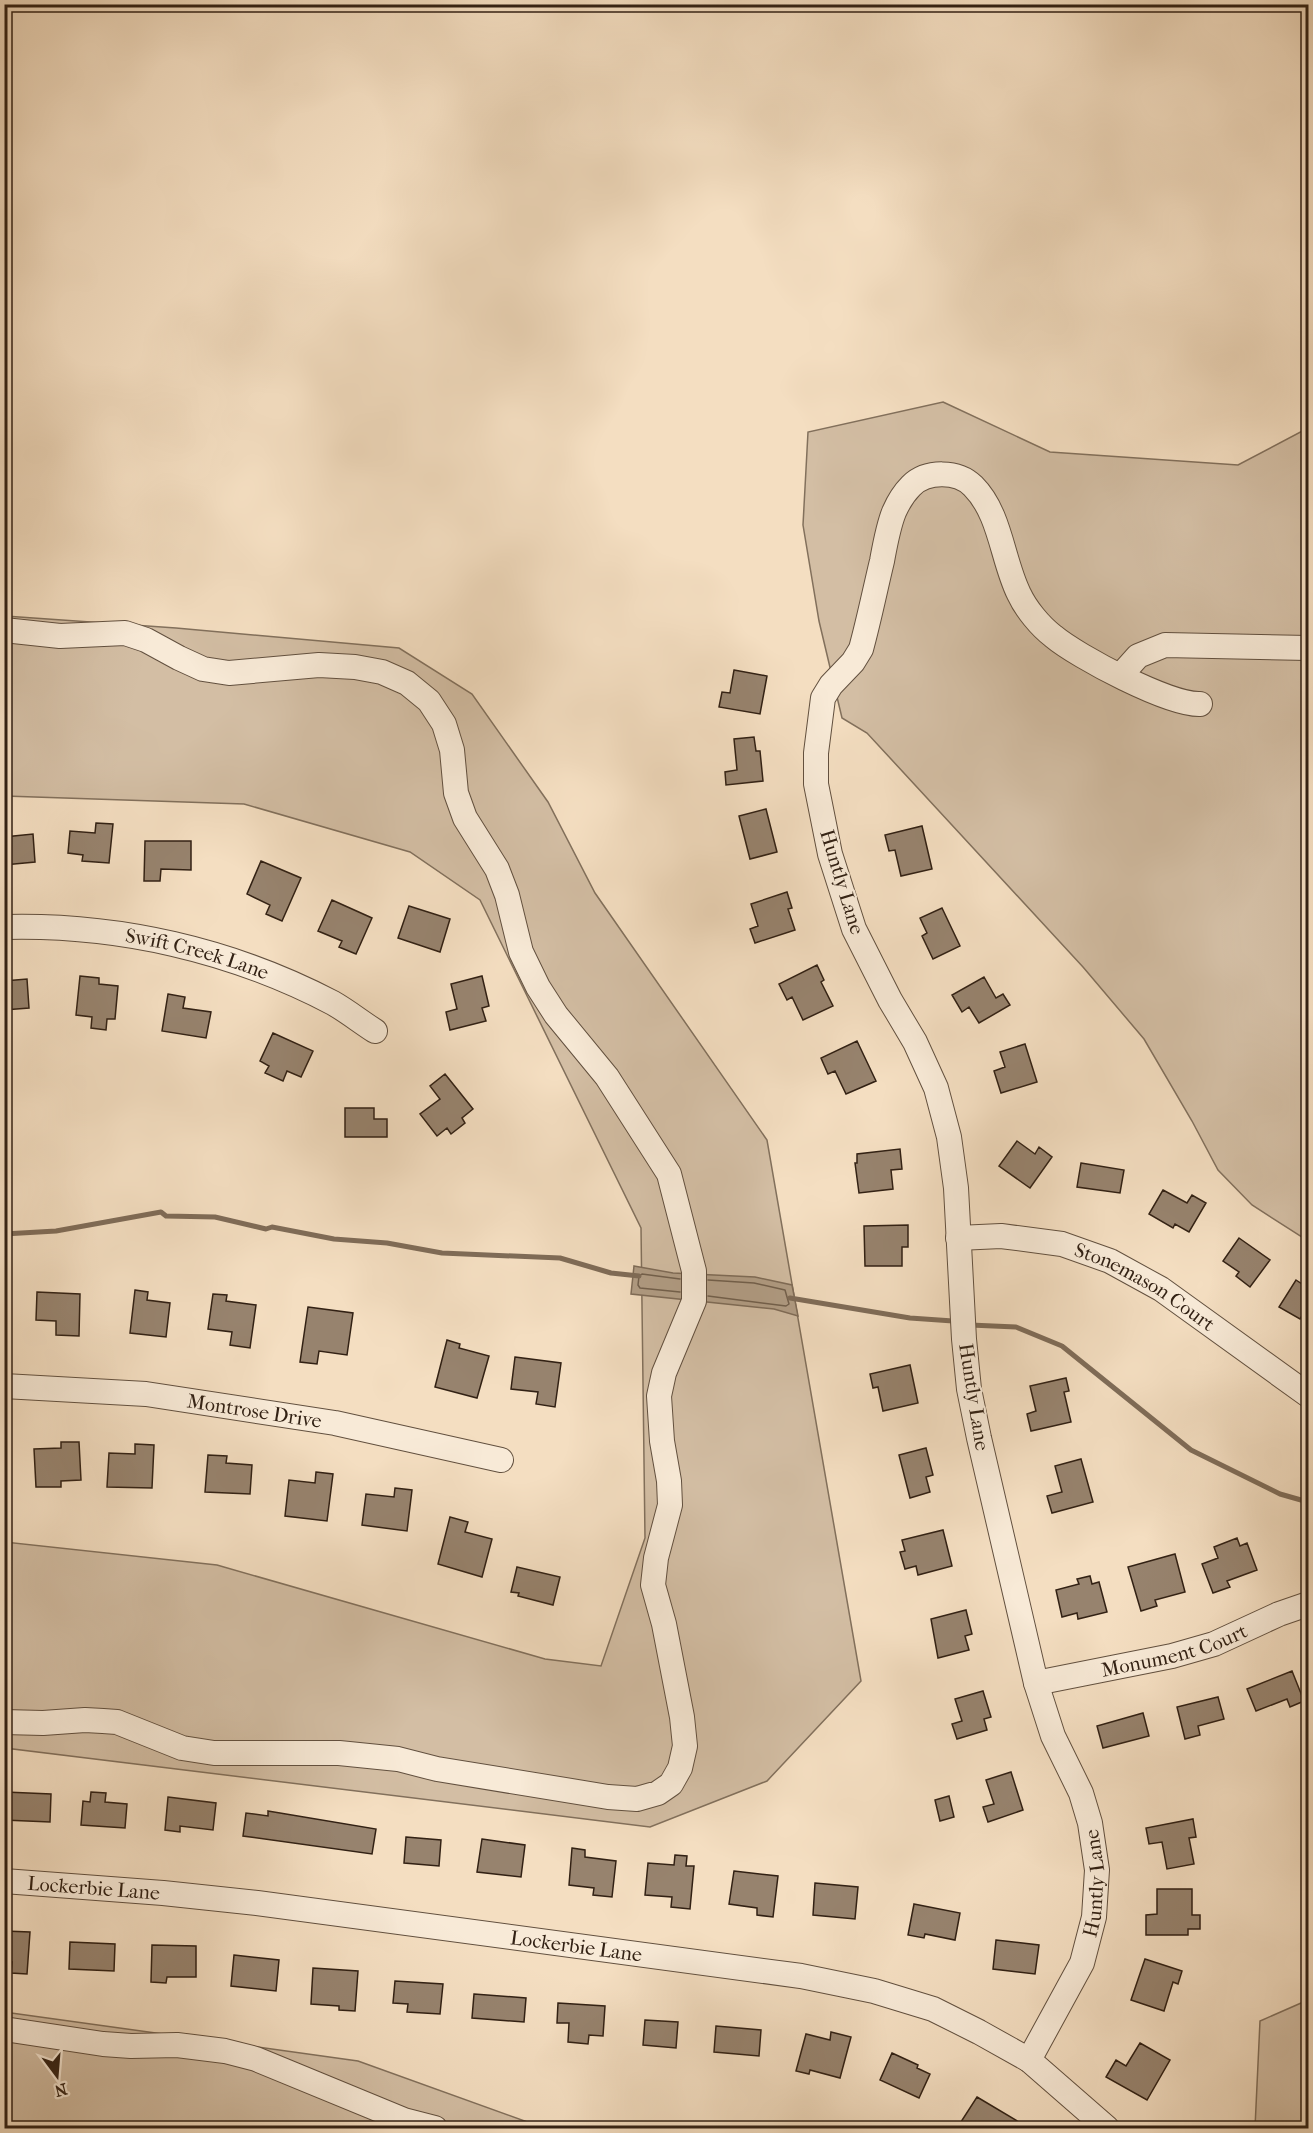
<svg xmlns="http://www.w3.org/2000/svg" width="1313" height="2133" font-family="'IM FELL French Canon',serif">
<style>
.green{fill:#d3bea4;stroke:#82705c;stroke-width:1.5}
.water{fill:#b29e86;stroke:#7f6c58;stroke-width:1.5}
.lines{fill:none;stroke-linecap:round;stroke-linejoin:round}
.shore{stroke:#72604d;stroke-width:1.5}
.stream{stroke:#7f6c58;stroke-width:5}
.building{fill:#97836e;stroke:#322114;stroke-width:1.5}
.minor-casing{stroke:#62503f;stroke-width:26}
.minor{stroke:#f8ead7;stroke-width:24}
.labels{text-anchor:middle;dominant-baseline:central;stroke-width:4.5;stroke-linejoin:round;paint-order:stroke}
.street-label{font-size:20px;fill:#322114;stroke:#f8ead7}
</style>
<rect width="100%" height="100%" fill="#f4dec1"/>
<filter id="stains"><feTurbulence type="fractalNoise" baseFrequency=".00333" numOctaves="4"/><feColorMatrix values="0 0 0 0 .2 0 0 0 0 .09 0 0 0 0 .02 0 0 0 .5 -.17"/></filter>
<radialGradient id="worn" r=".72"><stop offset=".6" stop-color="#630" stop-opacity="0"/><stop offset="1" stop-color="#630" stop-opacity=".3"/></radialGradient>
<path class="green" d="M 943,402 L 1050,452 L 1238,465 L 1308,428 L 1308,1241 L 1252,1205 L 1218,1170 L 1192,1121 L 1144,1039 L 1083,967 L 867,733 L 842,718 L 819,621 L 803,525 L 808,432 Z
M 5,616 L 176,628 L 399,648 L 472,694 L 548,802 L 595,893 L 767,1140 L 861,1681 L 767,1781 L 650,1827 L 5,1748 L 5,1542 L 217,1565 L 545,1659 L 601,1666 L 645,1538 L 641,1228 L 480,900 L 410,852 L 244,804 L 5,796 Z
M 1308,2000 L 1308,2128 L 1255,2128 L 1260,2021 Z
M 4,2012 L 358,2061 L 544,2128 L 5,2128 Z"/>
<path class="water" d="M 634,1266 L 673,1273 L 755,1277 L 792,1285 L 798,1316 L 774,1309 L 631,1294 Z"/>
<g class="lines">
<path class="shore" d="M 680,1279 L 642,1274 L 639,1276 L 638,1285 L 640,1288 L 680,1292
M 708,1280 L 754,1283 L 785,1290 L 789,1304 L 786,1306 L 708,1296"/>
<path class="stream" d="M 4,1234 L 56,1231 L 161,1212 L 166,1216 L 215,1217 L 266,1229 L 272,1227 L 334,1239 L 387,1243 L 442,1253 L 560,1258 L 611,1273 L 639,1276
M 790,1298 L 910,1318 L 953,1321 L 955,1323
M 970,1325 L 1016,1327 L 1062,1346 L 1191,1450 L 1280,1494 L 1308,1502"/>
</g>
<path class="building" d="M 734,670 L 767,676 L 760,714 L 719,707 L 722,692 L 730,693 Z
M 754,737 L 756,751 L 760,751 L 763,781 L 726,785 L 725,772 L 737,770 L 734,739 Z
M 766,809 L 777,852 L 750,859 L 739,816 Z
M 96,823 L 113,824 L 109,863 L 82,861 L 83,855 L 68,853 L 70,831 L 95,833 Z
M 922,826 L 932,869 L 901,876 L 895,850 L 889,851 L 885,835 Z
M 33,834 L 35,862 L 4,865 L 4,837 Z
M 145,841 L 191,841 L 191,870 L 161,869 L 160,881 L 144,881 Z
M 261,861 L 301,878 L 282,921 L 266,914 L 270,905 L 247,894 Z
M 787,892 L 792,908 L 788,909 L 795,930 L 755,943 L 750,929 L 758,926 L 751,904 Z
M 332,900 L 372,918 L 356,954 L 339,947 L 342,941 L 318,931 Z
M 409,906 L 450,919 L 440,952 L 398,938 Z
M 942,908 L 960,946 L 933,959 L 922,936 L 927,933 L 920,918 Z
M 817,965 L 824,980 L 821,982 L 833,1006 L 803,1020 L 792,997 L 787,1000 L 779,984 Z
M 80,976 L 99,978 L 99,984 L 118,986 L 115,1019 L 107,1019 L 106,1030 L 91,1028 L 92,1017 L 76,1015 Z
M 482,976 L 489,1006 L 482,1008 L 486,1021 L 450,1030 L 446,1012 L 457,1009 L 451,984 Z
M 984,977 L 996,998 L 1003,994 L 1010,1005 L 979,1023 L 969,1007 L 962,1012 L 952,995 Z
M 27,979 L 29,1008 L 4,1010 L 4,981 Z
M 168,994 L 185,997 L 183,1008 L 211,1012 L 206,1038 L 162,1031 Z
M 273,1033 L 313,1051 L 301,1077 L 287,1071 L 283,1081 L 265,1073 L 269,1066 L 260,1061 Z
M 857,1041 L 876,1081 L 846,1094 L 835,1071 L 828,1074 L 821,1058 Z
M 1025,1044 L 1037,1082 L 1001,1093 L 994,1071 L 1005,1067 L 1000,1052 Z
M 445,1074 L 473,1109 L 462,1118 L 465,1123 L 451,1134 L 447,1128 L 437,1136 L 420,1114 L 440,1099 L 430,1086 Z
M 345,1108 L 374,1108 L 374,1119 L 387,1119 L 387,1137 L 345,1137 Z
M 1017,1141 L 1035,1154 L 1039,1147 L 1052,1157 L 1030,1188 L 999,1166 Z
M 900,1149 L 902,1169 L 891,1170 L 893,1189 L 859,1193 L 855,1163 L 857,1163 L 857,1154 Z
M 1081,1163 L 1124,1170 L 1120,1193 L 1077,1187 Z
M 1163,1190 L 1187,1203 L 1192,1195 L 1206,1203 L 1189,1232 L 1175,1224 L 1173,1228 L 1149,1214 Z
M 908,1225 L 908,1247 L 902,1247 L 902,1266 L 865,1266 L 864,1226 Z
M 1239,1238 L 1270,1260 L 1250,1287 L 1236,1276 L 1239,1272 L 1223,1261 Z
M 1296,1280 L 1308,1288 L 1308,1306 L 1300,1319 L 1279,1307 Z
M 135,1290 L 148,1292 L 147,1300 L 170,1303 L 166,1337 L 130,1333 Z
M 37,1292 L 80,1294 L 79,1336 L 56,1335 L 56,1321 L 36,1320 Z
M 213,1294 L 227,1295 L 226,1301 L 256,1305 L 250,1348 L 230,1345 L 232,1332 L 208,1329 Z
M 308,1307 L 353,1313 L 347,1355 L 319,1351 L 317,1364 L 300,1362 Z
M 447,1340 L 460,1344 L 459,1348 L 489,1356 L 477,1398 L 435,1387 Z
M 515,1357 L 561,1363 L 555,1407 L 536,1404 L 538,1392 L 511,1389 Z
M 910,1365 L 918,1403 L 883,1411 L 878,1387 L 873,1388 L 870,1374 Z
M 1066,1378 L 1069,1391 L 1064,1392 L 1071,1422 L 1031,1431 L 1027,1414 L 1036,1411 L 1030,1386 Z
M 61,1442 L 79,1442 L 81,1480 L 61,1481 L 61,1487 L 36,1487 L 34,1449 L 61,1448 Z
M 135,1444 L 154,1445 L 152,1488 L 107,1487 L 109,1453 L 135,1454 Z
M 926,1448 L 933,1475 L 926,1477 L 930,1492 L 910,1498 L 899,1455 Z
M 208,1455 L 227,1456 L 226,1463 L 252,1465 L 250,1494 L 205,1492 Z
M 1081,1459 L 1093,1502 L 1052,1513 L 1047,1496 L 1062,1492 L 1055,1466 Z
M 316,1472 L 333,1474 L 327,1521 L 285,1516 L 289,1480 L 315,1483 Z
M 395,1488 L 412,1490 L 407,1531 L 362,1525 L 366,1494 L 394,1497 Z
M 450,1517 L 468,1522 L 465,1532 L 492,1539 L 482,1577 L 438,1564 Z
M 943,1530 L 952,1566 L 918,1575 L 916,1566 L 905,1569 L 900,1552 L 905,1551 L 902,1540 Z
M 1237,1538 L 1240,1546 L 1247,1543 L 1257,1570 L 1227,1581 L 1230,1587 L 1213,1593 L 1202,1564 L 1218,1558 L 1214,1547 Z
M 1175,1554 L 1185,1592 L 1155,1600 L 1157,1606 L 1141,1611 L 1128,1567 Z
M 517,1567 L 560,1577 L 553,1605 L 518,1596 L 519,1593 L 511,1592 Z
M 1090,1576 L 1092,1584 L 1099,1582 L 1107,1612 L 1078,1619 L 1077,1613 L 1062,1617 L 1056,1590 L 1079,1584 L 1077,1579 Z
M 966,1610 L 972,1634 L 965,1636 L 969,1650 L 938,1658 L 931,1619 Z
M 1292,1671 L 1304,1701 L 1290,1707 L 1287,1699 L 1256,1711 L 1247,1689 Z
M 983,1691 L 991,1717 L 984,1719 L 987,1730 L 957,1739 L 952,1724 L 962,1721 L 955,1699 Z
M 1218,1697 L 1224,1719 L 1198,1726 L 1200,1735 L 1185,1739 L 1177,1707 Z
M 1143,1713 L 1149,1736 L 1103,1748 L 1097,1726 Z
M 1011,1772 L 1023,1810 L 988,1822 L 983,1807 L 994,1804 L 986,1780 Z
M 5,1792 L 51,1794 L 50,1822 L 4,1820 Z
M 91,1792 L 106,1793 L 105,1802 L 127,1804 L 125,1828 L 81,1825 L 83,1801 L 90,1802 Z
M 949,1796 L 954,1817 L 940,1821 L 935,1800 Z
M 168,1797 L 216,1803 L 213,1830 L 180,1826 L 180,1832 L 165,1830 Z
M 268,1811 L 376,1829 L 372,1854 L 243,1836 L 246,1813 L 268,1816 Z
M 1193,1819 L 1196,1837 L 1189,1838 L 1194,1864 L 1167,1869 L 1162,1842 L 1149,1844 L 1146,1828 Z
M 406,1837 L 441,1840 L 439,1866 L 404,1863 Z
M 482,1839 L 525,1845 L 521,1877 L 477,1872 Z
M 572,1848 L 585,1850 L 585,1857 L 616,1861 L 612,1897 L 593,1895 L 594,1888 L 569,1885 Z
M 675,1855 L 687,1856 L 686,1866 L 694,1866 L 690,1909 L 671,1907 L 672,1897 L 645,1895 L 648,1863 L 674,1865 Z
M 734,1871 L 778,1876 L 773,1917 L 757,1915 L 757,1908 L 729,1904 Z
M 815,1883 L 858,1887 L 855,1919 L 813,1915 Z
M 1157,1889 L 1192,1889 L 1192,1915 L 1200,1915 L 1200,1929 L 1188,1929 L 1188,1935 L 1146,1935 L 1146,1915 L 1157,1914 Z
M 914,1904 L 960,1913 L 955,1940 L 925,1934 L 924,1938 L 908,1935 Z
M 4,1931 L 30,1932 L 27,1974 L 11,1973 L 12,1962 L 4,1961 Z
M 996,1940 L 1039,1945 L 1035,1974 L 993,1969 Z
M 70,1942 L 115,1944 L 114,1971 L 69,1969 Z
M 152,1945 L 196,1946 L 196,1977 L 167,1977 L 166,1983 L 151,1982 Z
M 234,1955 L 279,1960 L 276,1991 L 231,1986 Z
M 1145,1959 L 1182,1971 L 1178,1984 L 1173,1982 L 1164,2011 L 1131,2000 Z
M 313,1968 L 358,1971 L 355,2011 L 339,2010 L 339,2006 L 311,2004 Z
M 395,1981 L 443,1984 L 440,2014 L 407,2012 L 408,2004 L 393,2003 Z
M 474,1994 L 526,1998 L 524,2022 L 472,2018 Z
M 558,2003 L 605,2006 L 603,2036 L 589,2035 L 588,2044 L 568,2042 L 569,2023 L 557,2023 Z
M 645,2020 L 678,2022 L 676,2048 L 643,2045 Z
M 716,2026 L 761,2030 L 759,2056 L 714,2052 Z
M 831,2032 L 851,2037 L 840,2078 L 810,2070 L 809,2074 L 796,2071 L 806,2034 L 830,2040 Z
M 1140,2043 L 1170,2060 L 1147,2100 L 1106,2077 L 1116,2060 L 1126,2066 Z
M 892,2053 L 918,2065 L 917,2068 L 930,2074 L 919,2098 L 880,2080 Z
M 977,2097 L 1029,2128 L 957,2128 Z"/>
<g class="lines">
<defs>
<g id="minor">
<path d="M 4,630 L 60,636 L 125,633 L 146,640 L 179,658 L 203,669 L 229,673 L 319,665 L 355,667 L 382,672 L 407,683 L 429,701 L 444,724 L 452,750 L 456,793 L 465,818 L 497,869 L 507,895 L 521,952 L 538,987 L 556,1015 L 607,1077 L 669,1174 L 694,1271 L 694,1301 L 664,1373 L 659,1396 L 662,1441 L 669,1481 L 670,1505 L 656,1558 L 653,1585 L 664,1624 L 682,1717 L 685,1746 L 680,1768 L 671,1784 L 658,1793 L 637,1799 L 608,1797 L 437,1769 L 398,1759 L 339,1753 L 214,1753 L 182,1748 L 117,1722 L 103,1721 L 85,1720 L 43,1723 L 4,1722"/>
<path d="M 1121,675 L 1138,656 L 1165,645 L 1308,648"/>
<path id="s1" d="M 4,927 C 118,924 232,950 333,1003 C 347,1011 361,1022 375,1031"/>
<path id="s2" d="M 958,1238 L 1001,1236 L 1062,1244 L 1110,1261 L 1161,1289 L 1308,1395"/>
<path id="s3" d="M 4,1386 L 146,1394 L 335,1423 L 501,1460"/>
<path id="s4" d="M 1036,1683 L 1172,1656 L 1214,1644 L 1279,1614 L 1308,1604"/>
<path id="s5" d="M 4,1881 L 163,1893 L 257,1903 L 801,1976 L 874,1991 L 933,2009 L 979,2032 L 1029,2060 L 1107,2128"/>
<path d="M 4,2029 L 103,2044 L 131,2046 L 177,2045 L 225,2051 L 256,2059 L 404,2120 L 435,2128"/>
<path id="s6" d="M 1029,2060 L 1082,1963 L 1094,1917 L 1097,1870 L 1090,1823 L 1081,1793 L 1053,1736 L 1036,1683 L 979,1438 L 969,1389 L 964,1339 L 956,1188 L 949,1137 L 936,1088 L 915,1042 L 890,1000 L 854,929 L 830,854 L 816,784 L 816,753 L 823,698 L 831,685 L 853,662 L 861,649 C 869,620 875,590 882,561 C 885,545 888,527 894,512 C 898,503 904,493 911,486 C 927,470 958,471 973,486 C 1001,514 1002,560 1019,594 C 1026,609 1040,626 1053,636 C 1078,657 1169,705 1200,704"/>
</g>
</defs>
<use href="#minor" class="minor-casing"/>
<use href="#minor" class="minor"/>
</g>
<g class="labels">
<g class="street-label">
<text transform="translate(842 882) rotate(73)">Huntly Lane</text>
<text stroke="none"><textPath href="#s1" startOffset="196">Swift Creek Lane</textPath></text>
<text stroke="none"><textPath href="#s2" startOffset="198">Stonemason Court</textPath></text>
<text transform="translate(974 1397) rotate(81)">Huntly Lane</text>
<text stroke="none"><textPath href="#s3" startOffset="252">Montrose Drive</textPath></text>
<text stroke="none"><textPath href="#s4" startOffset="142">Monument Court</textPath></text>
<text stroke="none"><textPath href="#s6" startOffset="192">Huntly Lane</textPath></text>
<text stroke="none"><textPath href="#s5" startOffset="90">Lockerbie Lane</textPath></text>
<text stroke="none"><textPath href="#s5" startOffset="576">Lockerbie Lane</textPath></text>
</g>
</g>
<rect width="1313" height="2133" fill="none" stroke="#f4dec1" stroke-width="24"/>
<rect x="6" y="6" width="1301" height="2121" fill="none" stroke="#322114" stroke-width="3"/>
<rect x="12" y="12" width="1289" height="2109" fill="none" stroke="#322114" stroke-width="1.5"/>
<g transform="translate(57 2076) rotate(164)" stroke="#f8ead7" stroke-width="4.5" paint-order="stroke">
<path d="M0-4.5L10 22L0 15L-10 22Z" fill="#322114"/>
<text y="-9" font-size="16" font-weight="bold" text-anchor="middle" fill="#322114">N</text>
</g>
<rect width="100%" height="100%" filter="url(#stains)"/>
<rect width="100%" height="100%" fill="url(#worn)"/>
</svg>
